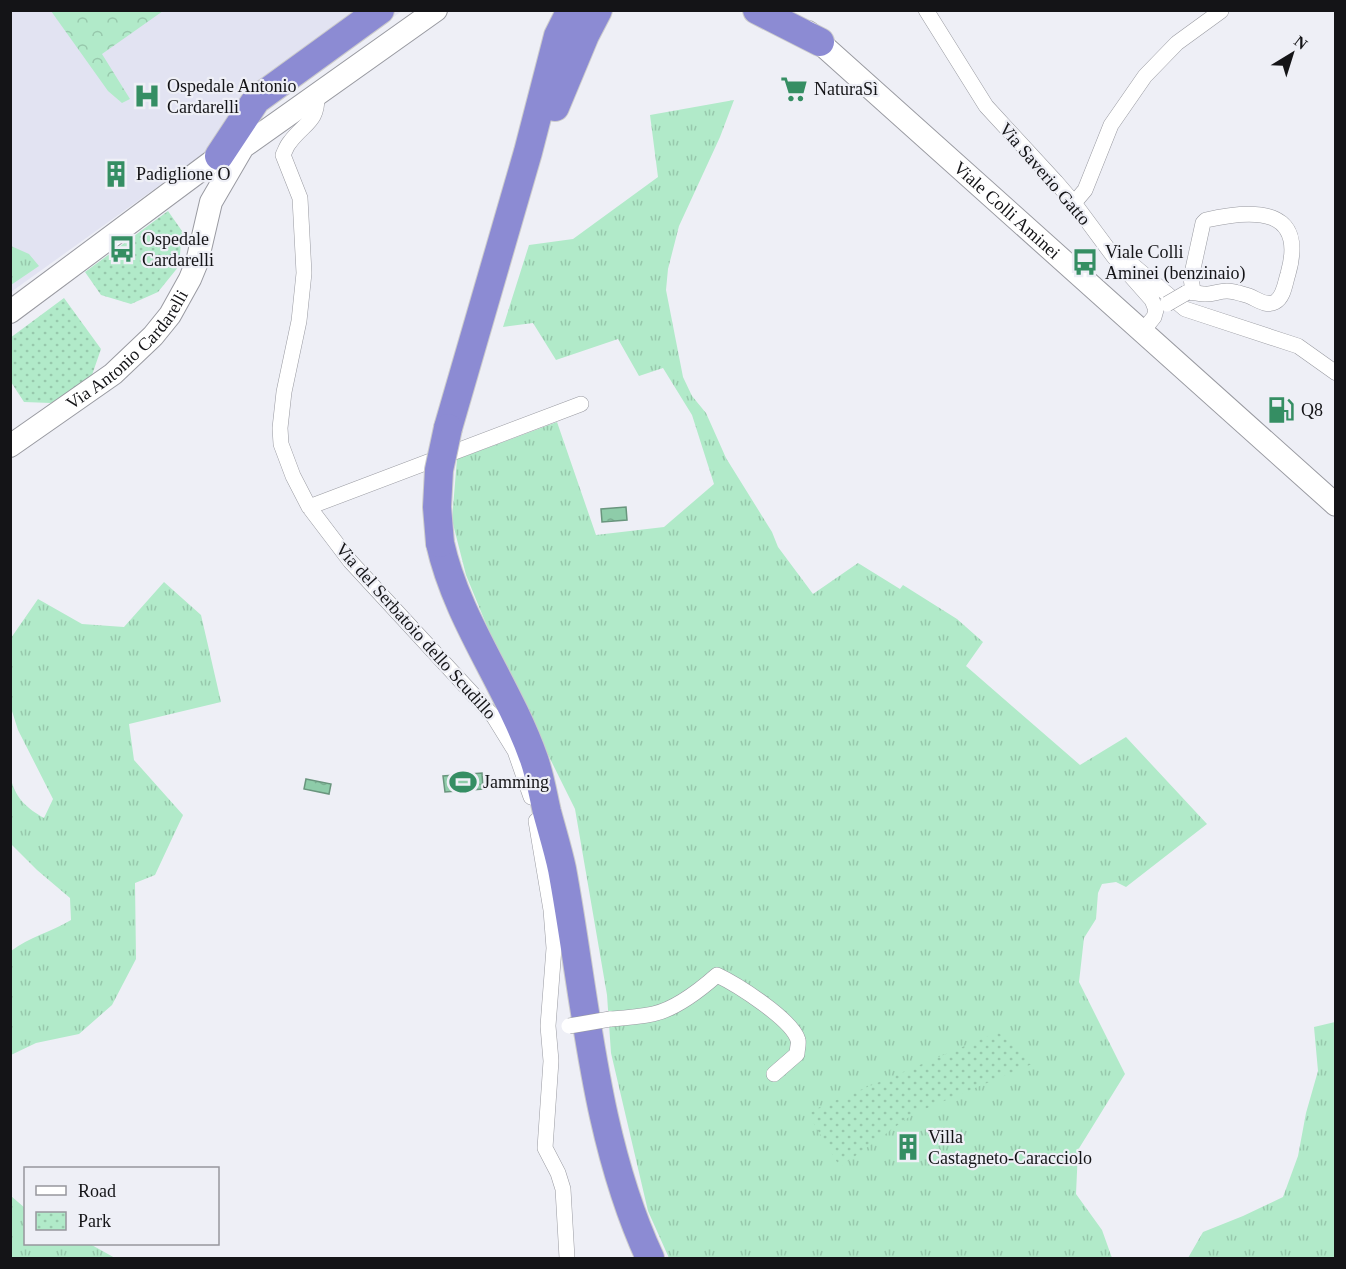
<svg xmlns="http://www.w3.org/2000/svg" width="1346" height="1269" font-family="Georgia,serif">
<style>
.built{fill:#e2e3f2}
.grass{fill:url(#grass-tufts)}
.forest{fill:url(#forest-crowns)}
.park{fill:url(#park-dots)}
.water{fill:url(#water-ripples);stroke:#69957d;stroke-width:1.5}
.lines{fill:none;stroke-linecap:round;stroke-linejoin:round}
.street-casing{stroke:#999aa1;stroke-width:16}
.secondary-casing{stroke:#999aa1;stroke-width:24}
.highway-casing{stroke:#cbcbcc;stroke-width:30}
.street{stroke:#fff;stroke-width:15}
.secondary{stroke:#fff;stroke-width:22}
.highway{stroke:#8c8bd3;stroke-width:28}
.street-bridge-casing{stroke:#999aa1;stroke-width:16;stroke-linecap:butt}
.highway-bridge-casing{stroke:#cbcbcc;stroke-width:30;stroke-linecap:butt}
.street-bridge{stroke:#fff;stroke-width:15}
.highway-bridge{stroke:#8c8bd3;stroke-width:28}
.labels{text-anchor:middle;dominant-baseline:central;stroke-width:4.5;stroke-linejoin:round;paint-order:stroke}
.poi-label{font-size:18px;fill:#141417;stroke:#eeeff6;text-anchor:start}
.street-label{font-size:18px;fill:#141417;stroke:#eeeff6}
</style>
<defs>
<pattern id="grass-tufts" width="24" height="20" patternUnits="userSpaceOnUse" patternTransform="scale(1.5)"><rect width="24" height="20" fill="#b1eac9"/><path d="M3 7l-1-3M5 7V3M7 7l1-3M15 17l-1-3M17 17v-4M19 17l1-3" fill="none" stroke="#97c8ac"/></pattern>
<pattern id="forest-crowns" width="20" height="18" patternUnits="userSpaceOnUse" patternTransform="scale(1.5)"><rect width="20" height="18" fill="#b1eac9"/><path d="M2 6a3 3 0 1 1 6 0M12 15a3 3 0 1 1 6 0" fill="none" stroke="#97c8ac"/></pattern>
<pattern id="park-dots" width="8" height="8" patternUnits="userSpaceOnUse" patternTransform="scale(1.5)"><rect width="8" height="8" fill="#b1eac9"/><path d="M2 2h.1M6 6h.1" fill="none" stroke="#97c8ac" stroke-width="1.8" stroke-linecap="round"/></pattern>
<pattern id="water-ripples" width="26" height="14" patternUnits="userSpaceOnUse" patternTransform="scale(1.5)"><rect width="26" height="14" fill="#8ecca9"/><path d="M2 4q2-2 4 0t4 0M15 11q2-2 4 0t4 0" fill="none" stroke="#7aae91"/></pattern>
</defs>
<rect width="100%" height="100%" fill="#eeeff6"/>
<path class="built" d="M 11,11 L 402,11 L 11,292 Z"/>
<path class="grass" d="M 734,100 L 720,137 L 679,226 L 668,269 L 666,290 L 683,377 L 692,396 L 706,413 L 726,458 L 772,532 L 778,547 L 813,594 L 858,563 L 900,589 L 903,585 L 957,619 L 983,642 L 966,666 L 1080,765 L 1126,737 L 1207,824 L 1126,887 L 1116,882 L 1102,884 L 1098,893 L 1096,919 L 1084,938 L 1079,982 L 1125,1074 L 1078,1150 L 1076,1194 L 1102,1230 L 1112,1258 L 669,1258 L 648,1211 L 611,1053 L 607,995 L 575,809 L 500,658 L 466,575 L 452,520 L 457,459 L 557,422 L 596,535 L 664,527 L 714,484 L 692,415 L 663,368 L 639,376 L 618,339 L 556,360 L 533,323 L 503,327 L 529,245 L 573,239 L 658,177 L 650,115 Z
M 11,246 L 29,254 L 39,266 L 11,285 Z
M 164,582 L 201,615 L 221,702 L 129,724 L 134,760 L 183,815 L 155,875 L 135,883 L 136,959 L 112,1005 L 79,1034 L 36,1043 L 11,1055 L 11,951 C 29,937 51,932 71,920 L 70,898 L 37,870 L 11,844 L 11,780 C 17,800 27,808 44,818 L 53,799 L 18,730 L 11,708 L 11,638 L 38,599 L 82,624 L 124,627 Z
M 1335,1022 L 1335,1258 L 1188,1258 L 1203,1232 L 1243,1216 L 1283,1197 L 1298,1156 L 1306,1113 L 1318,1071 L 1314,1027 Z
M 11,1196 L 25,1208 L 26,1244 L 90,1244 L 115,1258 L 11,1258 Z"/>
<path class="forest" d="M 51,11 L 163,11 L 102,54 L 130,99 L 122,103 L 108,91 Z"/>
<path class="park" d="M 168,211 L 182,231 L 179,266 L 158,292 L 131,304 L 101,295 L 85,272 Z
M 64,298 L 101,349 L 92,375 L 74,391 L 51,403 L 24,402 L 11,382 L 10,338 Z
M 998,1032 L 1032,1064 L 913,1114 L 840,1167 L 808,1114 L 820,1107 Z"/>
<path class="water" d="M 626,507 L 627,520 L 602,522 L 601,509 Z
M 482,773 L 483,789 L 445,792 L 443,776 Z
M 306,779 L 331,784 L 329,794 L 304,789 Z"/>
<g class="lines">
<defs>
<path id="street" d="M 926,10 L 986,106 L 1056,182 L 1074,203 L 1114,257 L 1152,300 L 1156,310 L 1154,317 L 1142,332
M 317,94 C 318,123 305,122 290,142 C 287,145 285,151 283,155 L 300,198 L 304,273 L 299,321 L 284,392 L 280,428 L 281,444 L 293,476 L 309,507 L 350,561 L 494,717 L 515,751 L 531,797
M 1074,203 L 1085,190 L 1111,125 L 1145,76 L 1177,43 L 1221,11
M 1128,261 L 1185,309 L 1298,346 L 1336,373
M 1186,293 C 1194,291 1197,294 1204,294 C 1211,295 1219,291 1227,291 C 1234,291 1242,294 1249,296 C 1257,299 1266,307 1275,302 C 1284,297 1285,283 1288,274 C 1307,207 1254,209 1206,220 L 1203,223 L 1191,278 L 1193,291
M 309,507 L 581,404
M 536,821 L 551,910 L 554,948 L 548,1026 L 551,1061 L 545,1148 L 558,1173 L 563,1189 L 567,1258
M 610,1019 C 624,1018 639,1017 653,1014 C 676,1009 700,990 717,975 C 736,984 792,1019 798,1040 C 799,1043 797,1050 797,1054 L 774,1074"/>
<g id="secondary">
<path id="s1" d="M 808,32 L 1336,505"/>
<path d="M 10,312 L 233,146"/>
<path id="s2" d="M 10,446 L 113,374 L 153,336 L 170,315 L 190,279 L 197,262 L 211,202 L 243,147 L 436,10"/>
</g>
<path id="highway" d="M 757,10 L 820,42
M 555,107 L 585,35 L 598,10
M 219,156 L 256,100 L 380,10
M 448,428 L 528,152 L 558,36 L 571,10
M 440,543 C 457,620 508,685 534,759 C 540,776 543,795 547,812 C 552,831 558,850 562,869 C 586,999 594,1137 650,1258"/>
</defs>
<use href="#street" class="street-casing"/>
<use href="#secondary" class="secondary-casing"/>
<use href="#highway" class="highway-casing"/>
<use href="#street" class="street"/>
<use href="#secondary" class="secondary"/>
<use href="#highway" class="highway"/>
<defs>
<path id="street-bridge" d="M 1167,304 L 1186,293
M 569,1026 L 610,1019"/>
<path id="highway-bridge" d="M 440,543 L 437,507 L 439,470 L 448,428"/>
</defs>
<use href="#street-bridge" class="street-bridge-casing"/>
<use href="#highway-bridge" class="highway-bridge-casing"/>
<use href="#street-bridge" class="street-bridge"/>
<use href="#highway-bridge" class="highway-bridge"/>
</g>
<defs>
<symbol id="supermarket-bare" viewBox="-9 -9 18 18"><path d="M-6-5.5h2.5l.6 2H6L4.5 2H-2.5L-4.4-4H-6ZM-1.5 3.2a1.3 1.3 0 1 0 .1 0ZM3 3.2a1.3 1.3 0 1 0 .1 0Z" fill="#358e63" stroke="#eeeff6" stroke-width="2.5" paint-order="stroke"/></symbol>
<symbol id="hospital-bare" viewBox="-9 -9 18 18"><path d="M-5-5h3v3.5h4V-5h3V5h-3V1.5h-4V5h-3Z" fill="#358e63" stroke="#eeeff6" stroke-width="2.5" paint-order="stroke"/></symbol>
<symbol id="building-bare" viewBox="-9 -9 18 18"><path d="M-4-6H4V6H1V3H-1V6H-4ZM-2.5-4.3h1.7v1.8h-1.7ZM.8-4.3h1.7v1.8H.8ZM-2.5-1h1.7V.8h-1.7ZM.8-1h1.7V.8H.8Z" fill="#358e63" stroke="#eeeff6" stroke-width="2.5" paint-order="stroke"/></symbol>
<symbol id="bus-bare" viewBox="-9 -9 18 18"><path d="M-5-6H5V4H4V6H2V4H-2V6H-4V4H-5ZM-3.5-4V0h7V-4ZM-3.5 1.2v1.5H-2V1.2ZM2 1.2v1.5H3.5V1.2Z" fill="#358e63" stroke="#eeeff6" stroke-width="2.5" paint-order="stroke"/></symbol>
<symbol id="fuel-bare" viewBox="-9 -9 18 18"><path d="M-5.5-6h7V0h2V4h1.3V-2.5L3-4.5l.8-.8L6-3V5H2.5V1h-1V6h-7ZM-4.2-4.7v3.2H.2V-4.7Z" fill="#358e63" stroke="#eeeff6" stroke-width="2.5" paint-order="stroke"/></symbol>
<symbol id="stadium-bare" viewBox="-9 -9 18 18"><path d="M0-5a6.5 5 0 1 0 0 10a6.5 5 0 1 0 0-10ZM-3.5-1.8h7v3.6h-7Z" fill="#358e63" stroke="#eeeff6" stroke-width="2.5" paint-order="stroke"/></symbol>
</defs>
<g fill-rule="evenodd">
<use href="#supermarket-bare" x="775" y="70" width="38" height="38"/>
<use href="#hospital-bare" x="128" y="77" width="38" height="38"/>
<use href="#building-bare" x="97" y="155" width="38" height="38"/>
<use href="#bus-bare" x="103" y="230" width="38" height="38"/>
<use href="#bus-bare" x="1066" y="243" width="38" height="38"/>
<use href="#fuel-bare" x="1262" y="391" width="38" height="38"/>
<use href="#stadium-bare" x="444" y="763" width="38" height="38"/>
<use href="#building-bare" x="889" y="1128" width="38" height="38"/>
</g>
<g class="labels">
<g class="poi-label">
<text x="167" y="86">Ospedale Antonio<tspan x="167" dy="21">Cardarelli</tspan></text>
<text x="814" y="89">NaturaSì</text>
<text x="136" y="174">Padiglione O</text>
<text x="142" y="239">Ospedale<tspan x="142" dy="21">Cardarelli</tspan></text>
<text x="1105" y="252">Viale Colli<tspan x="1105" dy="21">Aminei (benzinaio)</tspan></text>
<text x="1301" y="410">Q8</text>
<text x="483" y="782">Jamming</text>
<text x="928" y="1137">Villa<tspan x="928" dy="21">Castagneto-Caracciolo</tspan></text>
</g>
<g class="street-label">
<text transform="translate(1045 174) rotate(49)">Via Saverio Gatto</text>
<text stroke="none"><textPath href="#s1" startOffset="267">Viale Colli Aminei</textPath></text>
<text stroke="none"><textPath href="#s2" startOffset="153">Via Antonio Cardarelli</textPath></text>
<text transform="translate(416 631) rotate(48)">Via del Serbatoio dello Scudillo</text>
</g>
</g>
<rect width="1346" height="1269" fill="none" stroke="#141417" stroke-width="24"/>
<rect x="24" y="1167" width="195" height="78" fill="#eeeff6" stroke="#97979d" stroke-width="1.5"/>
<rect x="36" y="1186" width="30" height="9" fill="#ffffff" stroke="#97979d" stroke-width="1.5"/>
<text x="78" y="1197" font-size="18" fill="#141417">Road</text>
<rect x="36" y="1212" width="30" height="18" fill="url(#park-dots)" stroke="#97979d" stroke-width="1.5"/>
<text x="78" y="1227" font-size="18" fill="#141417">Park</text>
<g transform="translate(1292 54) rotate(38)" stroke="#eeeff6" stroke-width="4.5" paint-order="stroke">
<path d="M0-4.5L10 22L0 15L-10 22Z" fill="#141417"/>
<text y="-9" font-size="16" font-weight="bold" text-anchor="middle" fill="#141417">N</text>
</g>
</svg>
